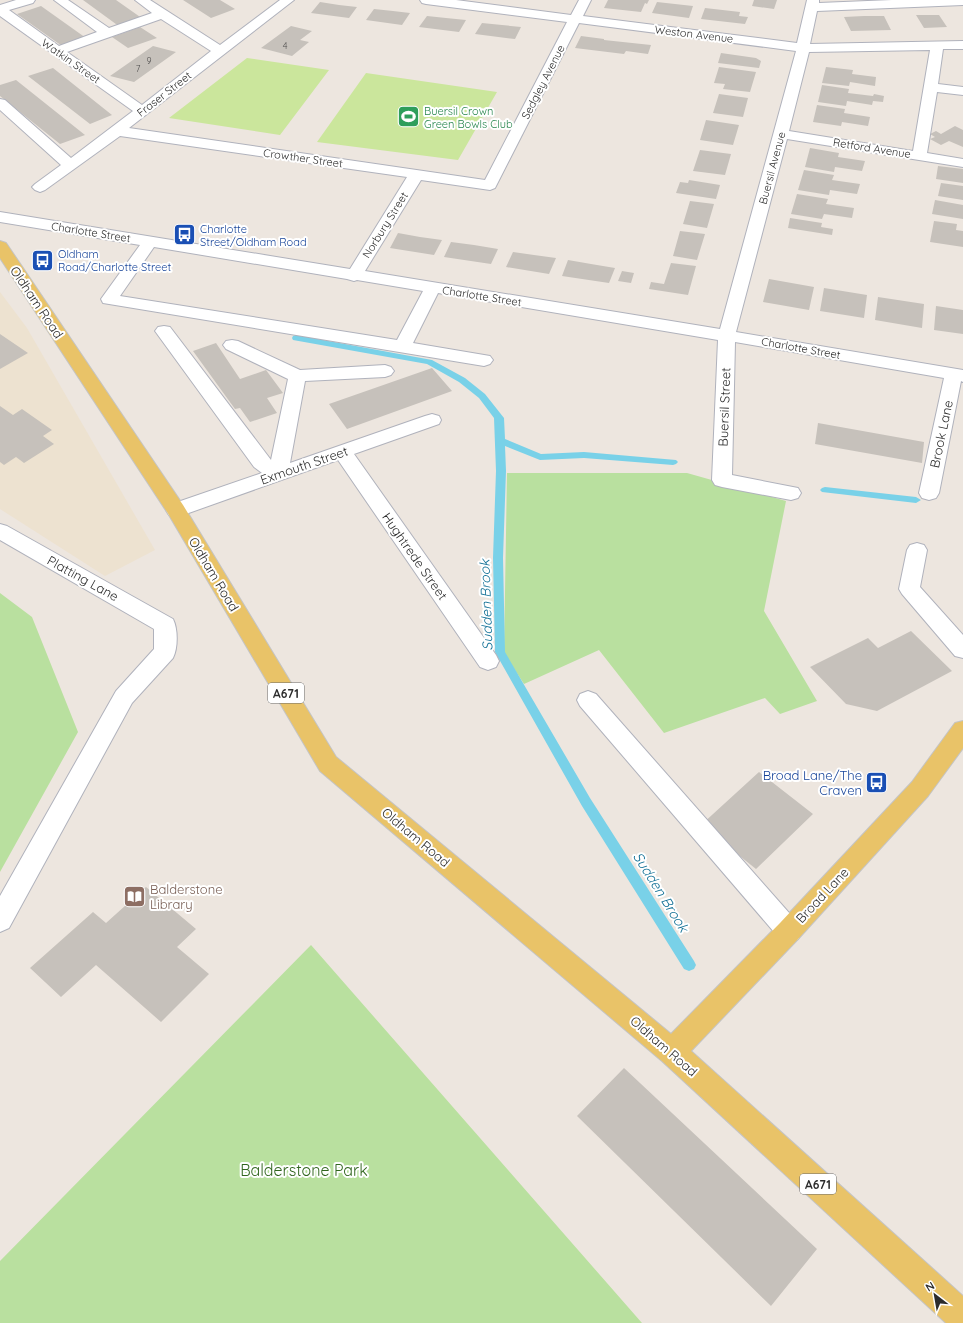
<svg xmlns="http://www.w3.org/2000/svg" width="963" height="1323" font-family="Quicksand,sans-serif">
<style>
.education{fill:#ede2d0}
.green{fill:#b9e09f}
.pitch{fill:#cbe69c}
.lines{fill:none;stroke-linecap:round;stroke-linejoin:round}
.stream{fill:#79d1e8;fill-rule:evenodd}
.building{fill:#c6c1bb}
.minor-casing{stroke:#b0b2bc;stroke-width:2}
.major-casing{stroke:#c4c4c4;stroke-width:2}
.minor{fill:#fff;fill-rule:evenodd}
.major{fill:#e9c368;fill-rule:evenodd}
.labels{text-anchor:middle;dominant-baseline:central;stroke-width:4;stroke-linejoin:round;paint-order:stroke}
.far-number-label{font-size:9px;fill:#525150}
.far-street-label{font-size:11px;fill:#2c2c2c;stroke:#fff}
.far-leisure-label{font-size:11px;fill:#27864d;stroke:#fff;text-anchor:start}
.far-transit-label{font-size:11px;fill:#164399;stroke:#fff;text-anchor:start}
.shield{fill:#fff;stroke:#6b6b6b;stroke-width:1}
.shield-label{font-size:12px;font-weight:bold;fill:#2c2c2c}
.street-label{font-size:13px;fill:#2c2c2c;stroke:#fff}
.transit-label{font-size:13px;fill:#164399;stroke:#fff;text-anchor:end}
.education-label{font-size:13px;fill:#785e54;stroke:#fff;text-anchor:start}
.water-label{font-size:14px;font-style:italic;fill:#157297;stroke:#fff}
.near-park-label{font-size:16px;fill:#32661f;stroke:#fff}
</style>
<rect width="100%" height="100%" fill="#ede6df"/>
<path class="education" d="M 0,292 L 27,328 L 155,550 L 105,576 L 0,509 Z"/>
<path class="green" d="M 507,473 L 687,473 L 786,501 L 764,611 L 817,701 L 780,714 L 765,698 L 664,733 L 599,650 L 524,684 L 504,653 Z
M 0,593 L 32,617 L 78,732 L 0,872 Z
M 311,945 L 642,1323 L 0,1323 L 0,1261 Z"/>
<path class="pitch" d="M 247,58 L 329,70 L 280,135 L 169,118 Z
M 366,73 L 497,92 L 458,160 L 317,142 Z"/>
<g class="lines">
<path class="stream" d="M 296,335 L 432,360 L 465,378 L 485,394 L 504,418 L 505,439 L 541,454 L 584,452 L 676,460 L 678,462 L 676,464 L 673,465 L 584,458 L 540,460 L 505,446 L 506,471 L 503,558 L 505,652 L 590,798 L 694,961 L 696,965 L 694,969 L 689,971 L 684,969 L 582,806 L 495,652 L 493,558 L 496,471 L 494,418 L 479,398 L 459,382 L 427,364 L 293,340 L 292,338 L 293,336 Z
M 825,487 L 916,497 L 921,500 L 916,503 L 822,492 L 820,490 L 822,488 Z"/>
</g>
<path class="building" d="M 83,0 L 116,0 L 143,19 L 120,27 Z
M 183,0 L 220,0 L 235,9 L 211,18 Z
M 608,0 L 649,0 L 647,4 L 645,3 L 641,12 L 604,8 Z
M 754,0 L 777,0 L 774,9 L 752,6 Z
M 320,2 L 339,5 L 357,7 L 349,18 L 311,13 Z
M 657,2 L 693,6 L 689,18 L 652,13 Z
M 41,6 L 86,38 L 62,46 L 17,14 Z
M 705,8 L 740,12 L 739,16 L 748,17 L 745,24 L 701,19 Z
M 374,9 L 393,11 L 410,13 L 402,25 L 366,20 Z
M 916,15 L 939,15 L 947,27 L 924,28 Z
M 427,16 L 446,18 L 466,20 L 459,32 L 419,27 Z
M 864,16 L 884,16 L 891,30 L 851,31 L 844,17 Z
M 482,23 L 502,25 L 521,27 L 515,39 L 475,34 Z
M 291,26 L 312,31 L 300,40 L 309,42 L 292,56 L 261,48 Z
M 140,27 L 157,38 L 128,48 L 112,37 Z
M 581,36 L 604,39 L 604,40 L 651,45 L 648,54 L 626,51 L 624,54 L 575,48 Z
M 153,46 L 176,52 L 134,82 L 110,76 Z
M 721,53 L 756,58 L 761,61 L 759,68 L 718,63 Z
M 719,67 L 756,72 L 750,92 L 723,89 L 725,84 L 714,83 Z
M 826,67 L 853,70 L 852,74 L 876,77 L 875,86 L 850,82 L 849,86 L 822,83 Z
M 53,68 L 112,115 L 90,124 L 28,76 Z
M 16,80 L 85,135 L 60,144 L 0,96 L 0,85 Z
M 822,85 L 849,89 L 848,93 L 873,96 L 874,94 L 884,96 L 883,102 L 873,101 L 872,105 L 847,101 L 846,106 L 818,102 Z
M 719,94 L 748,98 L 743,117 L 713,113 Z
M 817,105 L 845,109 L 844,113 L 870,117 L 868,126 L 842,122 L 841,126 L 813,122 Z
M 706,120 L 739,125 L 733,145 L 700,140 Z
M 955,126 L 963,130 L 963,147 L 949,141 L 941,145 L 930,139 L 935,137 L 930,134 L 936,131 L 941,134 Z
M 810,148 L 839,153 L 838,157 L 865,161 L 862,171 L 835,167 L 834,172 L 805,167 Z
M 700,150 L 731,154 L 725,175 L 693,171 Z
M 938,166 L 963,169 L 963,183 L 936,179 Z
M 804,170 L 834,175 L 832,180 L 860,184 L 857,194 L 830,190 L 829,195 L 798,190 Z
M 689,180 L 720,185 L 716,199 L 676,193 L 680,182 L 688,183 Z
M 941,183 L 963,186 L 963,200 L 938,196 Z
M 797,194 L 828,199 L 826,204 L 854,208 L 852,218 L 824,214 L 822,219 L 791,214 Z
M 935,200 L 963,205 L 963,219 L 932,214 Z
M 690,201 L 714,204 L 707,228 L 683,224 Z
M 790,218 L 822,223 L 821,227 L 833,229 L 832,235 L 788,228 Z
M 934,221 L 957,224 L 956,230 L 963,231 L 963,247 L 930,242 Z
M 680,231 L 705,234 L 697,260 L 673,256 Z
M 398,233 L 420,237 L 442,240 L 434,255 L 390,248 Z
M 451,242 L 474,245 L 498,249 L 491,264 L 444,257 Z
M 513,252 L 534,255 L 556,258 L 549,274 L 506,267 Z
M 568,260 L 591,264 L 615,268 L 609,283 L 562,276 Z
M 671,263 L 696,266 L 688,295 L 649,289 L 651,282 L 664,284 Z
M 622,271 L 634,273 L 631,283 L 618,281 Z
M 769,279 L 814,287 L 809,310 L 763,302 Z
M 824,288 L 867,295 L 864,318 L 820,311 Z
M 878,297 L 924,304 L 922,328 L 875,320 Z
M 936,306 L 963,310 L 963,334 L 934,330 Z
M 0,334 L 28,353 L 0,369 Z
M 216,343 L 240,379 L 266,370 L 283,393 L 267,398 L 277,413 L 250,422 L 240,408 L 235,409 L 193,351 Z
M 432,368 L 452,391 L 347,429 L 329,404 Z
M 0,406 L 13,415 L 22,409 L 52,430 L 43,436 L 54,444 L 24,463 L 16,457 L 4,465 L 0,462 Z
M 818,423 L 924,442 L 922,463 L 815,444 Z
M 911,631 L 952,671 L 877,711 L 846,704 L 810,667 L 868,638 L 878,648 Z
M 759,772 L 813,814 L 756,869 L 701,825 Z
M 146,887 L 196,929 L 177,947 L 209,974 L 161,1022 L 96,965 L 61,997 L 30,968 L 93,912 L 106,923 Z
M 624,1068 L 817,1249 L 771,1306 L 577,1116 Z"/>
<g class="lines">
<defs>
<path id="minor" d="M 16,0 L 35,0 L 33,3 L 9,10 L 59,46 L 97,32 L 54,0 L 68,0 L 109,28 L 152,13 L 135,0 L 150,0 L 220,45 L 280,0 L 294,0 L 129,128 L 485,180 L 567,22 L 426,4 L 422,3 L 420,0 L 456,0 L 571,15 L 579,0 L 591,0 L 583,16 L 797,43 L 807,0 L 819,0 L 819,3 L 892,0 L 963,0 L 963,5 L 817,11 L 810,44 L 963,41 L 963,49 L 943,49 L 938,84 L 963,87 L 963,95 L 937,92 L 927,153 L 963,159 L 963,167 L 787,139 L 736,332 L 963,370 L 963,382 L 961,381 L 939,493 L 936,498 L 929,500 L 922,498 L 919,493 L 944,378 L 735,342 L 732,475 L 798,488 L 801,493 L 798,498 L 791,500 L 722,487 L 715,485 L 712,480 L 718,340 L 438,293 L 413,343 L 490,356 L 493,360 L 490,364 L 484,366 L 103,303 L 101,299 L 140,245 L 0,222 L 0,212 L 350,269 L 407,177 L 120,136 L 45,190 L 40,192 L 35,190 L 32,187 L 35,184 L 61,165 L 0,110 L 0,99 L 5,100 L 71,158 L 133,111 L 0,16 L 0,5 ZM 161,19 L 211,51 L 142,105 L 67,52 ZM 579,23 L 796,51 L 720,329 L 365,271 L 421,180 L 490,190 L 495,188 ZM 930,50 L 913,151 L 789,131 L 809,52 ZM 154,247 L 347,279 L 354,281 L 357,280 L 423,291 L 397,340 L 120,296 Z
M 164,326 L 170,327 L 271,460 L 288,379 L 226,349 L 223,345 L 226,341 L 232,340 L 238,341 L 300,370 L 385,365 L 391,367 L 394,371 L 391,375 L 385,377 L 305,381 L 290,463 L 425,416 L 432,414 L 439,416 L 441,420 L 439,424 L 354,454 L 496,655 L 499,661 L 496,667 L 488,670 L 480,667 L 338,460 L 183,515 L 176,517 L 169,515 L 166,510 L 169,505 L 262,473 L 254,467 L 155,331 L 158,327 Z
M 0,524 L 7,526 L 173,619 C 178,629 178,648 173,658 L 132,703 L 9,928 L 0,932 L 0,896 L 116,691 L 154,649 L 154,629 L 0,540 Z
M 917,543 L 924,545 L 927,550 L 920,587 L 963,635 L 963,658 L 955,656 L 902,594 L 899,589 L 907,550 L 910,545 Z
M 588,691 L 596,694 L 798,923 L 802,931 L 798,939 L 789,943 L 780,939 L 580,706 L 577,700 L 580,694 Z"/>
<path id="major" d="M 0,241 L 6,243 L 183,505 L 336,757 L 671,1034 L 780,923 L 912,782 L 955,723 L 963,721 L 963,748 L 928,796 L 798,939 L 691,1051 L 963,1296 L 963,1323 L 946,1323 L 662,1061 L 320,771 L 169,515 L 0,258 Z"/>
</defs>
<use href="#minor" class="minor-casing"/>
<use href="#major" class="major-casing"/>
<use href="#minor" class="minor"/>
<use href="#major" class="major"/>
</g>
<defs>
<symbol id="stadium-square" viewBox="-11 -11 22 22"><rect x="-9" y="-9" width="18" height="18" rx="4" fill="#2e9e5b" stroke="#fff"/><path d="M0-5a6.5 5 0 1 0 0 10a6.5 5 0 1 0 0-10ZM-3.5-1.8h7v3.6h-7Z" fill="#fff"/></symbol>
<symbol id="bus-square" viewBox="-11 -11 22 22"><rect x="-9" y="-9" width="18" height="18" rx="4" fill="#1a4fb4" stroke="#fff"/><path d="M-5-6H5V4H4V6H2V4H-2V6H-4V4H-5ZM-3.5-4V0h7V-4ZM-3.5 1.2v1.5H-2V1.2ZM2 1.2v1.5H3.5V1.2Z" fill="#fff"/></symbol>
<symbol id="library-square" viewBox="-11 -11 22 22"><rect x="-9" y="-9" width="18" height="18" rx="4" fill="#8d6e63" stroke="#fff"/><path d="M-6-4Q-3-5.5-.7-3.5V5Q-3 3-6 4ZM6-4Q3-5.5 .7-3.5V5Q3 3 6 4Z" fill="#fff"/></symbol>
</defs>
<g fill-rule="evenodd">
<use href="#stadium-square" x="396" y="104" width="25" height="25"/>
<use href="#bus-square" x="172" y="222" width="25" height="25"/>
<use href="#bus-square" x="30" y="248" width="25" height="25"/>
<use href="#bus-square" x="864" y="770" width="25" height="25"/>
<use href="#library-square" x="122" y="884" width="25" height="25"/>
</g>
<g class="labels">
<g class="far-number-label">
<text x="285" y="45">4</text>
<text x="149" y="60">9</text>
<text x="138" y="68">7</text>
</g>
<g class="far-street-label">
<text transform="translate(694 34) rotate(7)">Weston Avenue</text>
<text transform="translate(71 61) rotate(35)">Watkin Street</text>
<text transform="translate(543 82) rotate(-63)">Sedgley Avenue</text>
<text transform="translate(164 94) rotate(-38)">Fraser Street</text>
<text transform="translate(872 148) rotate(9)">Retford Avenue</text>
<text transform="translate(303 158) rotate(8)">Crowther Street</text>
<text transform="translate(772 168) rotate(-75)">Buersil Avenue</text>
<text transform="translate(385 225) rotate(-58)">Norbury Street</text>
<text transform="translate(91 232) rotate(9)">Charlotte Street</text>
<text transform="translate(482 296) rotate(9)">Charlotte Street</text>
<text transform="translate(801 348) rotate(10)">Charlotte Street</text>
</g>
<g class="far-leisure-label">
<text x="424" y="111">Buersil Crown<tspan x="424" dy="13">Green Bowls Club</tspan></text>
</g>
<g class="far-transit-label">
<text x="200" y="229">Charlotte<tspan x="200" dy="13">Street/Oldham Road</tspan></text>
<text x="58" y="254">Oldham<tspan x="58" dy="13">Road/Charlotte Street</tspan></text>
</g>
<g class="shield">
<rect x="268" y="683" width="36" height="20" rx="3"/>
<rect x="800" y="1174" width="36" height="20" rx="3"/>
</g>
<g class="shield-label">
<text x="286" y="693">A671</text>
<text x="818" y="1184">A671</text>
</g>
<g class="street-label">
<text transform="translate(37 302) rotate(56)">Oldham Road</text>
<text transform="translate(724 407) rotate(-88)">Buersil Street</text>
<text transform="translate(941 434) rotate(-78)">Brook Lane</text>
<text transform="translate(304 465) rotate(-19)">Exmouth Street</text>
<text transform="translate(415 556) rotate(55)">Hughtrede Street</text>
<text transform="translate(214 574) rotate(59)">Oldham Road</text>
<text transform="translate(83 578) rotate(29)">Platting Lane</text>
<text transform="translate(416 837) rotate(40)">Oldham Road</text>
<text transform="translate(822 895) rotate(-47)">Broad Lane</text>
<text transform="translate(664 1046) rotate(41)">Oldham Road</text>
</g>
<g class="transit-label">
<text x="862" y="775">Broad Lane/The<tspan x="862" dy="15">Craven</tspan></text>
</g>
<g class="education-label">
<text x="150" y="889">Balderstone<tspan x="150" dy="15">Library</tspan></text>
</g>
<g class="water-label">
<text transform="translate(486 605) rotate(-92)">Sudden Brook</text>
<text transform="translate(661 892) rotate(58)">Sudden Brook</text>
</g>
<g class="near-park-label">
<text x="304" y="1170">Balderstone Park</text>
</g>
</g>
<g transform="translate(935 1295) rotate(329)" stroke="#ffffff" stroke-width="3" paint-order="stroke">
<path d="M0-3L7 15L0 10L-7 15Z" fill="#2c2c2c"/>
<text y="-6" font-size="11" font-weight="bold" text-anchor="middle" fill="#2c2c2c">N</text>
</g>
</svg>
